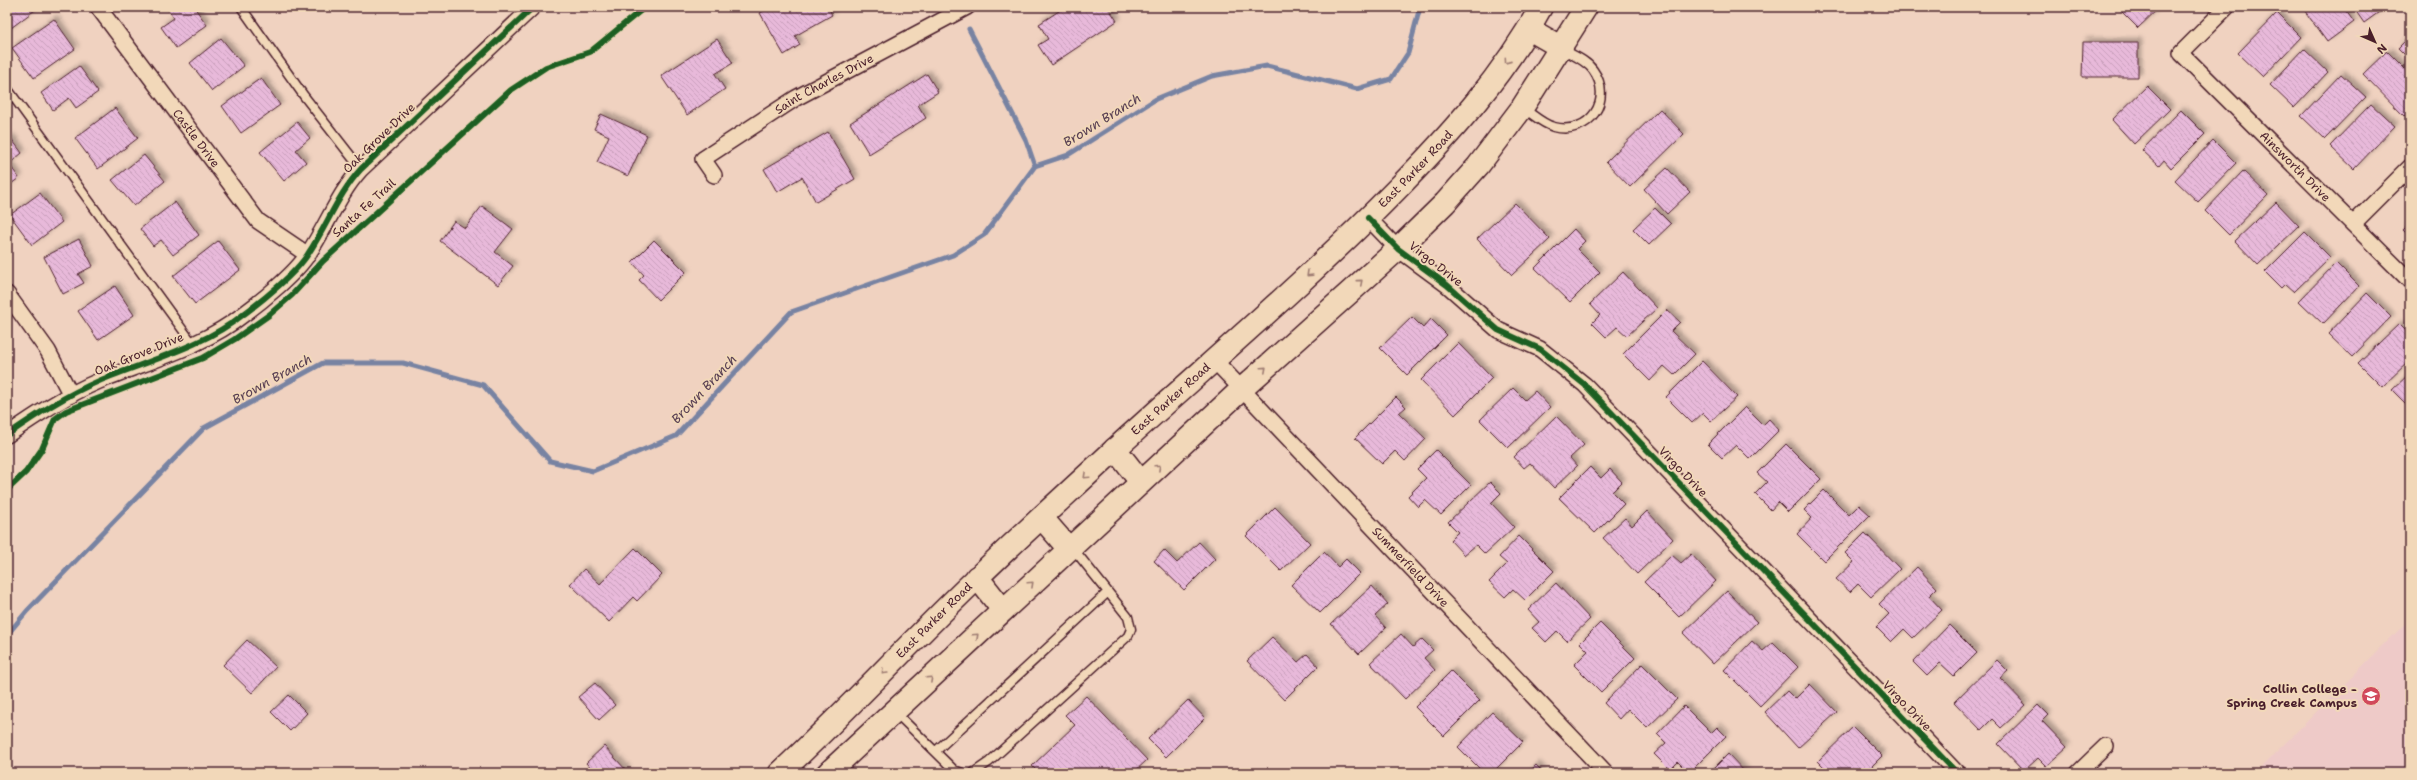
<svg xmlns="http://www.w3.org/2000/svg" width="2417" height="780" font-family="'Shantell Sans',sans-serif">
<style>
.built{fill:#eecac8}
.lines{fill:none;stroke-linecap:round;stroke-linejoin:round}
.stream{stroke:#7883a2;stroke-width:5}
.building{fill:url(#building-back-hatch);stroke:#4a1f2b;filter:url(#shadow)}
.service-casing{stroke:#4a1f2b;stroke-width:11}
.minor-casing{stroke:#4a1f2b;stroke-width:18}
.secondary-casing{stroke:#4a1f2b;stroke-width:25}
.service{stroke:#f2d8b9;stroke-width:8}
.minor{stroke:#f2d8b9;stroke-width:15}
.secondary{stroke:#f2d8b9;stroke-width:22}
.cycleway-casing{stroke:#f2d8b9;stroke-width:8}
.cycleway{stroke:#1b5e20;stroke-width:6}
.oneway{stroke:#9e7c72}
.labels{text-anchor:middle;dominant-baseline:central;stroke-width:4;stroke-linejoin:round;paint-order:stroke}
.street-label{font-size:12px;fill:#4a1f2b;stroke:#f2d8b9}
.poi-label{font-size:12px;font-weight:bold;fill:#4a1f2b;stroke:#f2d8b9;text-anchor:end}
.water-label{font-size:13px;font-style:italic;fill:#594053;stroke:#f2d8b9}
</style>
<defs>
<pattern id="building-back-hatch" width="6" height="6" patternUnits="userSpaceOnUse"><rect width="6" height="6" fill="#e8b9da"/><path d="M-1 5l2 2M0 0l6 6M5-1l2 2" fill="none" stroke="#c89fbb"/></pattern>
<filter id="shadow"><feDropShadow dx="3.5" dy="-3.5" stdDeviation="2" flood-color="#0004"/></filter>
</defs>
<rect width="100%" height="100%" fill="#f0d2c0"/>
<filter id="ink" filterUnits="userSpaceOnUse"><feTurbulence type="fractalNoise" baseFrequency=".025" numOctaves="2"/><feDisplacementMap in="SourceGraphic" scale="8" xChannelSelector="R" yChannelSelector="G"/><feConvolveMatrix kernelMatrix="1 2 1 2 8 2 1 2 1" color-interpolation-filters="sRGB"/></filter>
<g filter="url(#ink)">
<path class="built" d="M 2410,619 L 2410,773 L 2255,773 Z"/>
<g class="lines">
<path class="stream" d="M 969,29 L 1026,140 L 1035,166
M 7,635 L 27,611 L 204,428 L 323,363 L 403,363 L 483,385 L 550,461 L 593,471 L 676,436 L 791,312 L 953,255 L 984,235 L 1035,166 L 1068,155 L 1156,99 L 1212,76 L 1267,66 L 1357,89 L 1391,79 L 1408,53 L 1420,7"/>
</g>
<path class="building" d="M 7,7 L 39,7 L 7,31 Z
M 169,7 L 194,7 L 207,25 L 176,48 L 161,27 L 174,18 L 167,8 Z
M 770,7 L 828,7 L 832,15 L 795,36 L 800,45 L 784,55 L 760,13 Z
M 1065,7 L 1108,7 L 1117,21 L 1051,65 L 1038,45 L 1048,39 L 1039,24 Z
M 2117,7 L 2160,7 L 2138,28 Z
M 2302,7 L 2343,7 L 2354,22 L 2327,42 Z
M 2353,7 L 2386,7 L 2364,23 Z
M 2277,13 L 2301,37 L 2263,77 L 2238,53 Z
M 54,19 L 75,49 L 34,78 L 12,48 Z
M 2410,36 L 2410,60 L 2398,48 Z
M 221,38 L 244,66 L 212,91 L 190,63 Z
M 717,39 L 733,63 L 715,74 L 725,89 L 687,115 L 661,76 Z
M 2083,42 L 2138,42 L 2138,77 L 2082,77 Z
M 2304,49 L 2328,72 L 2294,108 L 2270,85 Z
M 2387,51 L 2410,74 L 2410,110 L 2404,116 L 2363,74 Z
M 79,66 L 98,92 L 76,108 L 69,98 L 53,110 L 41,93 Z
M 927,74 L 938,92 L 918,105 L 926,118 L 869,154 L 850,123 Z
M 2341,74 L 2366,97 L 2325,139 L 2301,116 Z
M 261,78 L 280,105 L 241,133 L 222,106 Z
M 2147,86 L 2170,109 L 2134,144 L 2112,120 Z
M 2371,104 L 2395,126 L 2354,169 L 2330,146 Z
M 115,108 L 138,138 L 98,169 L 75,138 Z
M 1660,109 L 1684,134 L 1630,187 L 1606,162 Z
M 2181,110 L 2205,134 L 2171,168 L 2164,160 L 2159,166 L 2142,150 Z
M 601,114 L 647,135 L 628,176 L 597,162 L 609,136 L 594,129 Z
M 297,122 L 310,138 L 296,150 L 306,162 L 284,181 L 260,152 Z
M 828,132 L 855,179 L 816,202 L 802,177 L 777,192 L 764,169 Z
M 10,137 L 22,153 L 9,164 L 19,178 L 7,187 L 7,140 Z
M 2213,140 L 2236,163 L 2198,202 L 2175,180 Z
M 144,155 L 165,181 L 134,206 L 112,180 Z
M 1667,168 L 1690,192 L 1667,214 L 1644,189 Z
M 2243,171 L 2268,195 L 2229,235 L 2205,211 Z
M 40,193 L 62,222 L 32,245 L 10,215 Z
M 175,202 L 199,235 L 173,255 L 161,240 L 153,246 L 140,229 Z
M 2276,202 L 2299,226 L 2258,265 L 2235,241 Z
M 1515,203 L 1550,239 L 1512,275 L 1477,239 Z
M 482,206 L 513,229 L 495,252 L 513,266 L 498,285 L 440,241 L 454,221 L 465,228 Z
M 1655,208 L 1671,224 L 1649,245 L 1633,229 Z
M 2410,223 L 2410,237 L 2403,230 Z
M 1574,229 L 1585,241 L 1577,249 L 1600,272 L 1570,302 L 1535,268 Z
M 2305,232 L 2330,257 L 2294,292 L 2285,284 L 2281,288 L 2265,272 Z
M 79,239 L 93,266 L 78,274 L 84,283 L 63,294 L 44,257 Z
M 654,240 L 686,272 L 658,300 L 639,280 L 644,275 L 632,262 Z
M 218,241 L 240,270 L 195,304 L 173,276 Z
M 2336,263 L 2359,286 L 2323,324 L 2299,301 Z
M 1623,272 L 1657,308 L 1627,336 L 1617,327 L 1606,337 L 1592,323 L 1600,315 L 1590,304 Z
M 115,286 L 134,315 L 98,340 L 78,311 Z
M 2367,293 L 2391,317 L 2352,357 L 2328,334 Z
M 1667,310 L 1680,322 L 1671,331 L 1695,354 L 1674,375 L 1664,366 L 1650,381 L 1623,354 Z
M 1412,317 L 1423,328 L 1431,319 L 1447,335 L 1407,375 L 1380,348 Z
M 2399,324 L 2410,335 L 2410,360 L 2382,387 L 2358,363 Z
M 1458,343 L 1492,378 L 1455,415 L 1421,380 Z
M 1702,361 L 1737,397 L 1711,421 L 1703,413 L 1692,423 L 1666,397 Z
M 2410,373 L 2410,408 L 2392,390 Z
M 1513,388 L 1525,400 L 1535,391 L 1550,407 L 1508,448 L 1480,420 Z
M 1396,397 L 1406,407 L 1399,413 L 1426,439 L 1405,461 L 1395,451 L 1382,464 L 1355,438 Z
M 1745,407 L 1763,425 L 1769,419 L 1779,430 L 1750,459 L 1736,445 L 1722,458 L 1708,444 Z
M 1556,416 L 1584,445 L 1570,458 L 1577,466 L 1554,488 L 1530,463 L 1524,468 L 1514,457 Z
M 1786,444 L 1821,479 L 1788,512 L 1778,502 L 1771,510 L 1755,494 L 1767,482 L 1757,473 Z
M 1436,450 L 1471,485 L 1441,515 L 1425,500 L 1418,507 L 1408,496 L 1426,478 L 1417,469 Z
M 1590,467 L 1601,478 L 1610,469 L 1622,482 L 1612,492 L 1624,504 L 1595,533 L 1559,498 Z
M 1490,482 L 1501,493 L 1491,503 L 1514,527 L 1485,554 L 1476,545 L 1464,555 L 1450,540 L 1458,532 L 1448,522 Z
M 1824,490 L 1849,515 L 1859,505 L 1870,515 L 1824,561 L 1797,534 L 1812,518 L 1804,510 Z
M 1275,507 L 1310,543 L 1281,571 L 1246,536 Z
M 1647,511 L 1673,539 L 1637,574 L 1603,538 L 1625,518 L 1632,526 Z
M 1865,533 L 1900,569 L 1871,597 L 1858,584 L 1850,592 L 1836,579 L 1854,562 L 1845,553 Z
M 1519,536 L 1554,571 L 1525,600 L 1513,589 L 1505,597 L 1489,582 L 1507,564 L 1499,557 Z
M 1199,542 L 1215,559 L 1184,590 L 1154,561 L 1164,550 L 1177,563 Z
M 635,548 L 662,575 L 637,601 L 633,597 L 609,622 L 570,584 L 584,569 L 600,584 Z
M 1324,552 L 1338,567 L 1346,559 L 1360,573 L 1320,613 L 1291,585 Z
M 1691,554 L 1716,581 L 1679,617 L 1644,582 L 1672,555 L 1681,563 Z
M 1917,567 L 1937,588 L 1929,596 L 1942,610 L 1913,638 L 1904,629 L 1891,642 L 1876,627 L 1889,614 L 1879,604 Z
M 1556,583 L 1590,619 L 1567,641 L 1557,631 L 1546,642 L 1532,628 L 1539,622 L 1528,610 Z
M 1372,586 L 1388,604 L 1375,616 L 1386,628 L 1359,654 L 1331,624 Z
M 1727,591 L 1757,622 L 1713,664 L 1683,633 Z
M 1600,623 L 1635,658 L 1601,692 L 1574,665 L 1588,651 L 1580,643 Z
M 1949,625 L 1977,653 L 1954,676 L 1940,663 L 1927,676 L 1913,662 Z
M 1401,634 L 1413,647 L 1422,639 L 1433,650 L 1424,658 L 1435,670 L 1405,699 L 1370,663 Z
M 1272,637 L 1298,662 L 1307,654 L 1318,666 L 1284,700 L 1247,661 Z
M 247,640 L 276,667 L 252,693 L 223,665 Z
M 1752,641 L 1763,651 L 1773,642 L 1798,667 L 1760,706 L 1724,670 Z
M 1997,660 L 2008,671 L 2000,678 L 2026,705 L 2001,728 L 1992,719 L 1981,730 L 1954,702 Z
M 1642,664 L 1677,699 L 1647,728 L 1628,709 L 1619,719 L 1604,703 Z
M 1451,671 L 1480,700 L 1444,736 L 1415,707 Z
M 595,683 L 615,705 L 599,720 L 578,697 Z
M 1810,684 L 1837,712 L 1798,748 L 1765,712 L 1787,691 L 1795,699 Z
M 289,695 L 307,713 L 290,731 L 271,712 Z
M 1086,696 L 1147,760 L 1133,773 L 1039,773 L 1032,766 L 1075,725 L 1065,715 Z
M 1188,700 L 1205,718 L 1166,757 L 1148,739 Z
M 2038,705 L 2048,715 L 2042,721 L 2067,747 L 2046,766 L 2038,758 L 2024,771 L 1998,744 Z
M 1684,706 L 1711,733 L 1717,727 L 1726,736 L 1689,773 L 1678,762 L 1670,770 L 1654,754 L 1666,743 L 1657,734 Z
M 1492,712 L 1523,742 L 1492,773 L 1484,773 L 1458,747 Z
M 1853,727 L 1882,756 L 1865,773 L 1830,773 L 1818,761 Z
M 604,746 L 627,771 L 624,773 L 595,773 L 586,763 Z
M 1728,754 L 1746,773 L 1709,773 Z
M 1536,765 L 1544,773 L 1528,773 Z"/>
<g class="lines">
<defs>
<path id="service" d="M 241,7 L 304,96 L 361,169
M 7,88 L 193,344
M 1523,108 C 1532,114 1544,125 1554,127 C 1590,136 1614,99 1593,70 C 1586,60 1572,55 1562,49
M 895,712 L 954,770 L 962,773
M 936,751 L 1108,592
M 973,773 L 989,762 L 1128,636 L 1131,629 L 1128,617 L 1072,547"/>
<g id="minor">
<path id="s1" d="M 98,7 L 258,221 L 308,255"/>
<path id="s2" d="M 2227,7 L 2181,53 L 2410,281"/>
<path id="s3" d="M 714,175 L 703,159 L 796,98 L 967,7"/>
<path d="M 1368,218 L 1398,249 L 1447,285 L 1498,330 L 1540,349 L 1585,385 L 1957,773"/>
<path d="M 2353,224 L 2410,167"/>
<path d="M 7,294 L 48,351 L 71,395"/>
<path id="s4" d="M 1215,361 L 1606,773"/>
<path d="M 7,435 C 36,415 66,395 99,381 C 147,361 203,347 244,314 C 263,300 296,273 308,254 C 327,226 338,194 361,169 L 533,7"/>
<path d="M 2078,773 L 2106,746"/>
</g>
<g id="secondary">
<path d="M 1529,29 L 1562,48"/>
<path d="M 1115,449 L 1141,482"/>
<path d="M 1042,518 L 1069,549"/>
<path d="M 977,577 L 1003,610"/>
<path id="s5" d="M 780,773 C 848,710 910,642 977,578 C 1021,535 1067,494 1112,452 C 1207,365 1306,282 1396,190 C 1451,134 1503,76 1541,7"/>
<path d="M 828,773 L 1243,388 L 1398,249 L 1445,203 L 1478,166 L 1522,108 L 1586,7"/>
</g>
</defs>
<use href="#service" class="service-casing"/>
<use href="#minor" class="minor-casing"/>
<use href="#secondary" class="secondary-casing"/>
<use href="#service" class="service"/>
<use href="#minor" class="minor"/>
<use href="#secondary" class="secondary"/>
<defs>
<path id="cycleway" d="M 1368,218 L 1398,249 L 1447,285 L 1498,330 L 1540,349 L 1585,385 L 1957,773
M 7,435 C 36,415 66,395 99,381 C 147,361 203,347 244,314 C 263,300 296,273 308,254 C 327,226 338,194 361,169 L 533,7
M 7,490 L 26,472 L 42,449 L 55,419 L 66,411 L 203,358 L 235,339 L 269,315 L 292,295 L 323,261 L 511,90 L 546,67 L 590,52 L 645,7"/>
</defs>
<use href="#cycleway" class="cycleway-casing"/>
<use href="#cycleway" class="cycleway"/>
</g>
<defs><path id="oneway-chevron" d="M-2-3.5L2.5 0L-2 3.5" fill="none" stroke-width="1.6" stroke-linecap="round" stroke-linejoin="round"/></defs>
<g class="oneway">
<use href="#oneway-chevron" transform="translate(1507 61) rotate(125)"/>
<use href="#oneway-chevron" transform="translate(1309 274) rotate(136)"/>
<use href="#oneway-chevron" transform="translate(1360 282) rotate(-41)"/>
<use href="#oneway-chevron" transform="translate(1264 369) rotate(-42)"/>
<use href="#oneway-chevron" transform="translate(1158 467) rotate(-43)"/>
<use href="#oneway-chevron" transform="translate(1086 476) rotate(137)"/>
<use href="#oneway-chevron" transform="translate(1031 584) rotate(-43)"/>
<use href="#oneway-chevron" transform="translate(976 636) rotate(-43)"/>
<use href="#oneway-chevron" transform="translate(884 672) rotate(134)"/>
<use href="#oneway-chevron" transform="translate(930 679) rotate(-43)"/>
</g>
</g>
<defs>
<symbol id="university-disc" viewBox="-11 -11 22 22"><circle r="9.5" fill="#d1495b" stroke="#f2d8b9"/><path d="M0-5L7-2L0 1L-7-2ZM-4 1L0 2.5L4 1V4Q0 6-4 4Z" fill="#fff"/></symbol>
</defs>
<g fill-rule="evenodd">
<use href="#university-disc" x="2360" y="685" width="22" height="22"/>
</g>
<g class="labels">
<g class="street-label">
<text stroke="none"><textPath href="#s3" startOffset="162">Saint Charles Drive</textPath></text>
<text stroke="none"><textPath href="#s1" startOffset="164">Castle Drive</textPath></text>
<text transform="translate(379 138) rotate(-44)">Oak Grove Drive</text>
<text stroke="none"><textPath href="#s2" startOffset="226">Ainsworth Drive</textPath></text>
<text stroke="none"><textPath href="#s5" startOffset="877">East Parker Road</textPath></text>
<text transform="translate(364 208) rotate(-42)">Santa Fe Trail</text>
<text transform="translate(1436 264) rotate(38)">Virgo Drive</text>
<text transform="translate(139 354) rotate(-22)">Oak Grove Drive</text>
<text stroke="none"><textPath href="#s5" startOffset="541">East Parker Road</textPath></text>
<text transform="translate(1683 472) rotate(46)">Virgo Drive</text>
<text stroke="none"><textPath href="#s4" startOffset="284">Summerfield Drive</textPath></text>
<text stroke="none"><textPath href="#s5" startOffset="217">East Parker Road</textPath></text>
<text transform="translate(1907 706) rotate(46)">Virgo Drive</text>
</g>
<g class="poi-label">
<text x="2357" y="689">Collin College -<tspan x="2357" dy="14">Spring Creek Campus</tspan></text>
</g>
<g class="water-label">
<text transform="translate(1102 120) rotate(-32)">Brown Branch</text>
<text transform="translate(272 379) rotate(-29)">Brown Branch</text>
<text transform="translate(704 389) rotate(-47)">Brown Branch</text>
</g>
</g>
<rect width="2417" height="780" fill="none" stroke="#f2d8b9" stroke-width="24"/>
<rect x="12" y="12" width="2393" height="756" fill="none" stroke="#4a1f2b" stroke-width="1.5" filter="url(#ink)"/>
<g transform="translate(2375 42) rotate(135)" stroke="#f2d8b9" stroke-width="3" paint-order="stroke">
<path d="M0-3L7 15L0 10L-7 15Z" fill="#4a1f2b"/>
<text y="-6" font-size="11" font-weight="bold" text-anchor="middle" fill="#4a1f2b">N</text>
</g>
</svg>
